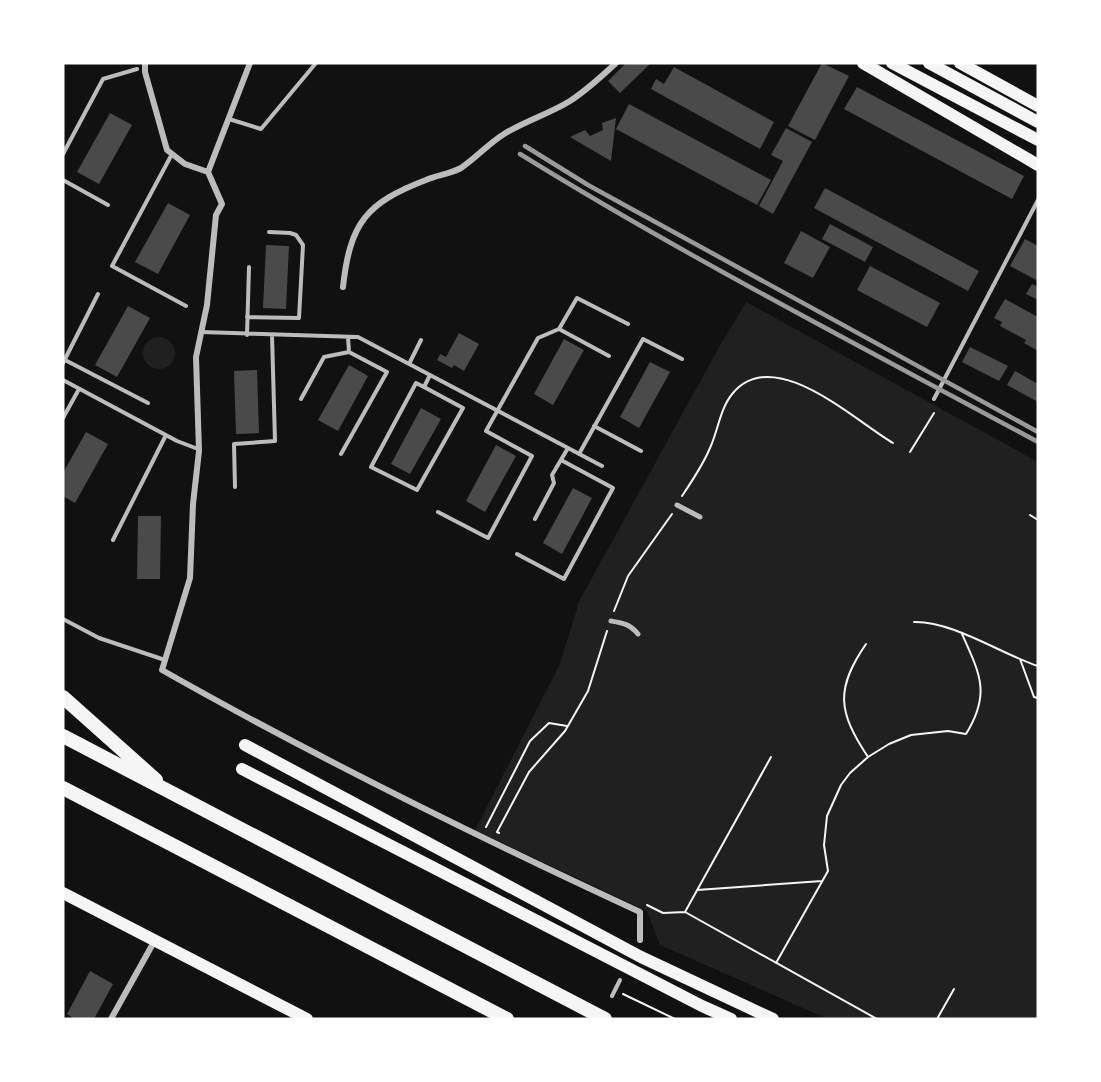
<svg xmlns="http://www.w3.org/2000/svg" width="1101" height="1082" font-family="'Open Sans',sans-serif">
<style>
.green{fill:#202020}
.building{fill:#4a4a4a}
.lines{fill:none;stroke-linecap:round;stroke-linejoin:round}
.path{stroke:#f5f5f5;stroke-width:2}
.service{stroke:#bcbcbc;stroke-width:4}
.pedestrian{stroke:#bcbcbc;stroke-width:5}
.minor{stroke:#bcbcbc;stroke-width:6}
.primary{stroke:#f5f5f5;stroke-width:12}
.trunk{stroke:#f5f5f5;stroke-width:12}
.motorway{stroke:#f5f5f5;stroke-width:14}
.rail{stroke:#9a9a9a;stroke-width:4.5}
</style>
<rect width="100%" height="100%" fill="#111"/>
<path class="green" d="M 746,302 L 1038,462 L 1038,1019 L 828,1019 L 660,945 L 647,911 L 475,830 L 559,666 L 578,606 L 576,607 L 718,349 Z
M143 353a16 16 0 1 1 32 0a16 16 0 1 1-32 0Z"/>
<path class="building" d="M 626,63 L 651,63 L 620,93 L 608,81 Z
M 822,63 L 849,76 L 815,140 L 788,126 Z
M 674,67 L 774,122 L 760,149 L 651,89 L 656,79 L 664,84 Z
M 857,87 L 1024,176 L 1012,199 L 844,109 Z
M 629,104 L 771,180 L 757,205 L 616,129 Z
M 110,113 L 132,125 L 99,184 L 77,172 Z
M 616,118 L 611,161 L 570,137 L 585,130 L 590,136 L 603,130 L 602,123 Z
M 786,128 L 812,142 L 773,214 L 759,206 L 783,161 L 771,155 Z
M 825,188 L 979,271 L 968,291 L 814,208 Z
M 168,203 L 190,215 L 158,274 L 135,262 Z
M 830,224 L 873,247 L 865,262 L 822,239 Z
M 801,231 L 830,247 L 813,278 L 784,263 Z
M 1025,239 L 1038,246 L 1038,281 L 1010,266 Z
M 266,245 L 289,246 L 286,309 L 263,308 Z
M 870,266 L 940,303 L 927,327 L 857,290 Z
M 1032,284 L 1038,287 L 1038,300 L 1026,294 Z
M 1005,299 L 1038,317 L 1038,351 L 1024,343 L 1026,340 L 1000,326 L 1002,322 L 994,318 Z
M 128,306 L 150,318 L 117,377 L 95,365 Z
M 459,333 L 479,344 L 464,371 L 454,365 L 452,368 L 437,360 L 440,354 L 446,357 Z
M 564,339 L 584,350 L 553,405 L 534,394 Z
M 970,347 L 1008,366 L 999,381 L 962,362 Z
M 650,362 L 670,372 L 639,428 L 620,417 Z
M 349,365 L 368,376 L 338,431 L 318,420 Z
M 257,370 L 259,433 L 236,434 L 234,371 Z
M 1015,371 L 1038,384 L 1038,402 L 1007,385 Z
M 421,408 L 441,419 L 410,474 L 391,464 Z
M 86,432 L 108,444 L 75,503 L 63,496 L 63,473 Z
M 496,445 L 516,456 L 485,512 L 466,501 Z
M 573,488 L 592,498 L 562,554 L 543,543 Z
M 138,516 L 161,516 L 160,579 L 137,579 Z
M 90,971 L 113,984 L 94,1019 L 75,1019 L 67,1014 Z"/>
<g class="lines">
<path class="path" d="M 910,452 L 934,413
M 682,496 C 692,481 703,465 710,448 C 718,431 720,408 733,393 C 774,344 854,420 893,443
M 1030,515 L 1038,520
M 614,611 L 628,576 L 672,514
M 914,622 C 953,621 1001,654 1038,666
M 866,644 C 835,689 838,712 868,757
M 1020,659 L 1034,697 L 1038,698
M 771,757 L 685,912 L 877,1019
M 486,827 L 530,741 L 549,723 L 567,726
M 499,833 L 497,832 L 529,772 L 565,731 L 588,691 L 607,631
M 697,890 L 822,881
M 647,905 L 663,913 L 685,912
M 776,963 L 828,871 L 824,845 L 827,816 L 841,785 L 850,773 L 868,757 L 889,744 L 911,735 L 948,731 L 966,734 C 991,694 980,674 962,634
M 623,994 L 675,1019
M 937,1019 L 954,989"/>
<path class="service" d="M 229,119 L 261,129 L 316,63
M 63,154 L 103,79 L 137,69
M 172,154 L 112,266 L 186,306
M 63,180 L 108,205
M 247,317 L 299,318 L 303,245 L 296,235 L 290,233 L 269,232
M 559,329 L 609,356
M 201,332 L 358,337 L 602,466
M 247,335 L 249,267
M 65,360 L 148,403
M 63,363 L 98,294
M 409,364 L 421,340
M 63,380 L 177,441 L 198,449
M 424,387 L 416,383 L 371,467 L 417,490 L 463,408 L 424,387 L 430,375
M 301,399 L 324,357 L 349,352
M 934,399 L 1038,200
M 63,418 L 79,389
M 594,426 L 641,451
M 341,454 L 387,372 L 349,352 L 348,337
M 579,454 L 643,339 L 682,359
M 235,487 L 234,444 L 275,441 L 272,335
M 438,512 L 488,538 L 532,456 L 486,431 L 538,338 L 559,329 L 577,298 L 628,324
M 535,519 L 554,483 L 552,475 L 568,448
M 113,540 L 166,435
M 517,554 L 564,579 L 613,488 L 561,460
M 63,619 L 99,638 L 165,660
M 612,996 L 620,980"/>
<path class="pedestrian" d="M 677,505 L 700,517
M 611,621 C 623,623 630,624 638,634"/>
<path class="minor" d="M 145,63 L 145,72 L 167,150 L 185,164 L 208,172
M 250,63 L 208,172 L 222,204 L 216,215 L 207,305 L 196,357 L 199,451 L 193,504 L 190,578 L 162,670 C 317,758 478,837 640,912 L 640,940
M 343,287 C 350,223 366,203 426,180 C 437,175 450,174 461,168 C 476,158 488,144 504,134 C 525,121 549,114 570,101 C 587,90 601,77 616,63
M 111,1019 L 155,940"/>
<path class="primary" d="M 863,63 L 1038,165
M 892,63 L 1038,140
M 929,63 L 1038,122
M 960,63 L 1038,106
M 63,893 L 307,1019"/>
<path class="trunk" d="M 245,745 L 641,957 L 773,1019
M 242,769 L 702,1006 L 731,1019"/>
<path class="motorway" d="M 63,697 L 156,780
M 63,736 L 605,1019
M 63,788 L 507,1019"/>
<path class="rail" d="M 525,146 L 588,185 L 1038,432
M 520,154 C 688,258 864,348 1038,442"/>
</g>
<rect width="1101" height="1082" fill="none" stroke="#ffffff" stroke-width="129"/>
</svg>
